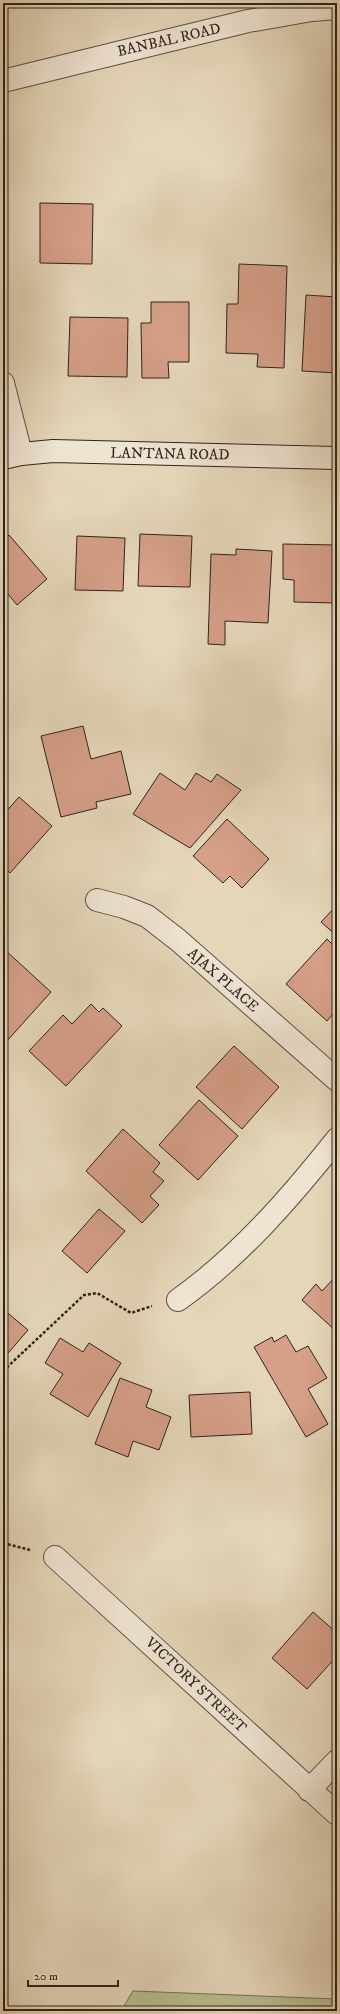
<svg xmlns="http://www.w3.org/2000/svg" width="340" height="2014" font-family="'IM FELL DW Pica',serif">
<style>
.green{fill:#b5be90;stroke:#727056}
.building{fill:#d59f88;stroke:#2f231c}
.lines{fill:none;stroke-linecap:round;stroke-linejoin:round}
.street-casing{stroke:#5c5044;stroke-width:24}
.secondary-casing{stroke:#2f231c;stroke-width:24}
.path{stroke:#2f231c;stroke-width:2.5;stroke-dasharray:3 2;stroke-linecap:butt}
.street{stroke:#eee4d2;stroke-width:22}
.secondary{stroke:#eee4d2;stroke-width:22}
.labels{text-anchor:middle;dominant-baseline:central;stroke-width:4;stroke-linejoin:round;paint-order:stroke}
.street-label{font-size:15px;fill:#2f231c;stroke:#eee4d2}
</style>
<rect width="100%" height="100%" fill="#e5d6ba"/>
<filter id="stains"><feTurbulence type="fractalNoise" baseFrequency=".005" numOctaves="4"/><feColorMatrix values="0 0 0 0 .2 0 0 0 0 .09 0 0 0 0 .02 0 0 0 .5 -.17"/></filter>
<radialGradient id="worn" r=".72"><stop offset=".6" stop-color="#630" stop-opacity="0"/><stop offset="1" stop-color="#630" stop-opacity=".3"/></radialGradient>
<path class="green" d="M 133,1991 L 337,1999 L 337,2011 L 121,2011 Z"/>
<path class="building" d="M 40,203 L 93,204 L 92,264 L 40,263 Z
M 239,264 L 287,266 L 284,368 L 257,367 L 258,354 L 226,353 L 227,304 L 238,304 Z
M 306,295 L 337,297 L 337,373 L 302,371 Z
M 151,302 L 189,302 L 189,362 L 168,362 L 169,378 L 142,378 L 141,323 L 151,323 Z
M 70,317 L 128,318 L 127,377 L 68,376 Z
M 140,534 L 192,536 L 190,587 L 138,586 Z
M 9,535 L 47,579 L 17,605 L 8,594 L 3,598 L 3,540 Z
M 77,536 L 125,538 L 123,591 L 75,590 Z
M 283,544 L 337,545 L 337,603 L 294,602 L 294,580 L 283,579 Z
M 236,549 L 272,551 L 268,623 L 225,621 L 225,645 L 208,644 L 211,554 L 236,555 Z
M 83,726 L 91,759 L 121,751 L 131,794 L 96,802 L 97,808 L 61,817 L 41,736 Z
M 160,773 L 185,790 L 196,773 L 211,782 L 217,774 L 241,790 L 190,848 L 133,814 Z
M 19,797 L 52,826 L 10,873 L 3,866 L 3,815 Z
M 227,819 L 269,859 L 242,888 L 230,876 L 223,883 L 193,856 Z
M 337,905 L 337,936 L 321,922 Z
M 327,939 L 337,949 L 337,1009 L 327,1021 L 286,984 Z
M 4,949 L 51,992 L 6,1042 L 3,1039 Z
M 91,1004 L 99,1012 L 103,1008 L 122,1026 L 66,1086 L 29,1051 L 63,1015 L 72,1024 Z
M 234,1046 L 279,1087 L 242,1129 L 196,1087 Z
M 199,1100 L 238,1136 L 198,1180 L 159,1145 Z
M 123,1129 L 160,1163 L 153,1172 L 164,1181 L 150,1196 L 159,1205 L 142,1223 L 86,1171 Z
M 99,1209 L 125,1231 L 87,1273 L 62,1251 Z
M 337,1275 L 337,1332 L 302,1300 L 316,1284 L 322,1291 Z
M 3,1309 L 28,1330 L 3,1359 Z
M 286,1335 L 296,1352 L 308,1346 L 327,1378 L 308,1389 L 328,1424 L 306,1437 L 254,1347 L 272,1337 L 274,1342 Z
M 60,1338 L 83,1352 L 89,1343 L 121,1363 L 88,1417 L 50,1394 L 63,1374 L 45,1363 Z
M 120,1378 L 152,1390 L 146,1407 L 171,1417 L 159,1450 L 133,1441 L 128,1457 L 95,1444 Z
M 250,1392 L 252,1434 L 191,1437 L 189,1395 Z
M 313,1612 L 337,1633 L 337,1656 L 307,1689 L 272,1658 Z"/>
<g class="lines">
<defs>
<path id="street" d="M 3,81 L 248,21 L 312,10 L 337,8
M 3,383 L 21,454
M 97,900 L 124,907 L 147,916 L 178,940 L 337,1080
M 178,1300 C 240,1256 290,1198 337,1139
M 55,1557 L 337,1814
M 309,1790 L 337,1761"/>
<path id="secondary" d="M 3,458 L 21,454 L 53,451 L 337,458"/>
</defs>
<use href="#street" class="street-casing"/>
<use href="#secondary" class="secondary-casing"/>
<path class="path" d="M 3,1371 L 84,1295 L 97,1293 L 131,1313 L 152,1306
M 3,1543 L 30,1550"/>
<use href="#street" class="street"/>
<use href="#secondary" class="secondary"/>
</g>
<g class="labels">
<g class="street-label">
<text transform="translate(169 40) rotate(-13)">BANBAL ROAD</text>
<text transform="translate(170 454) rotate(1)">LANTANA ROAD</text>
<text transform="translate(223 980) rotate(41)">AJAX PLACE</text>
<text transform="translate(196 1685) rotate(43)">VICTORY STREET</text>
</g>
</g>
<rect width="340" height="2014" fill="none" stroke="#e5d6ba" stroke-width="16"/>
<rect x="4" y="4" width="332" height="2006" fill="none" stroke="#2f231c" stroke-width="2"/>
<rect x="8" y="8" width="324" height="1998" fill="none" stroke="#2f231c"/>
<path d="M28 1980v6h90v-6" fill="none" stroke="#2f231c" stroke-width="2"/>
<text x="34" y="1980" font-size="12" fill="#2f231c" stroke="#eee4d2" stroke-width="3" paint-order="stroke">20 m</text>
<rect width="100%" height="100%" filter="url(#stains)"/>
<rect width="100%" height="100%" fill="url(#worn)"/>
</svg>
